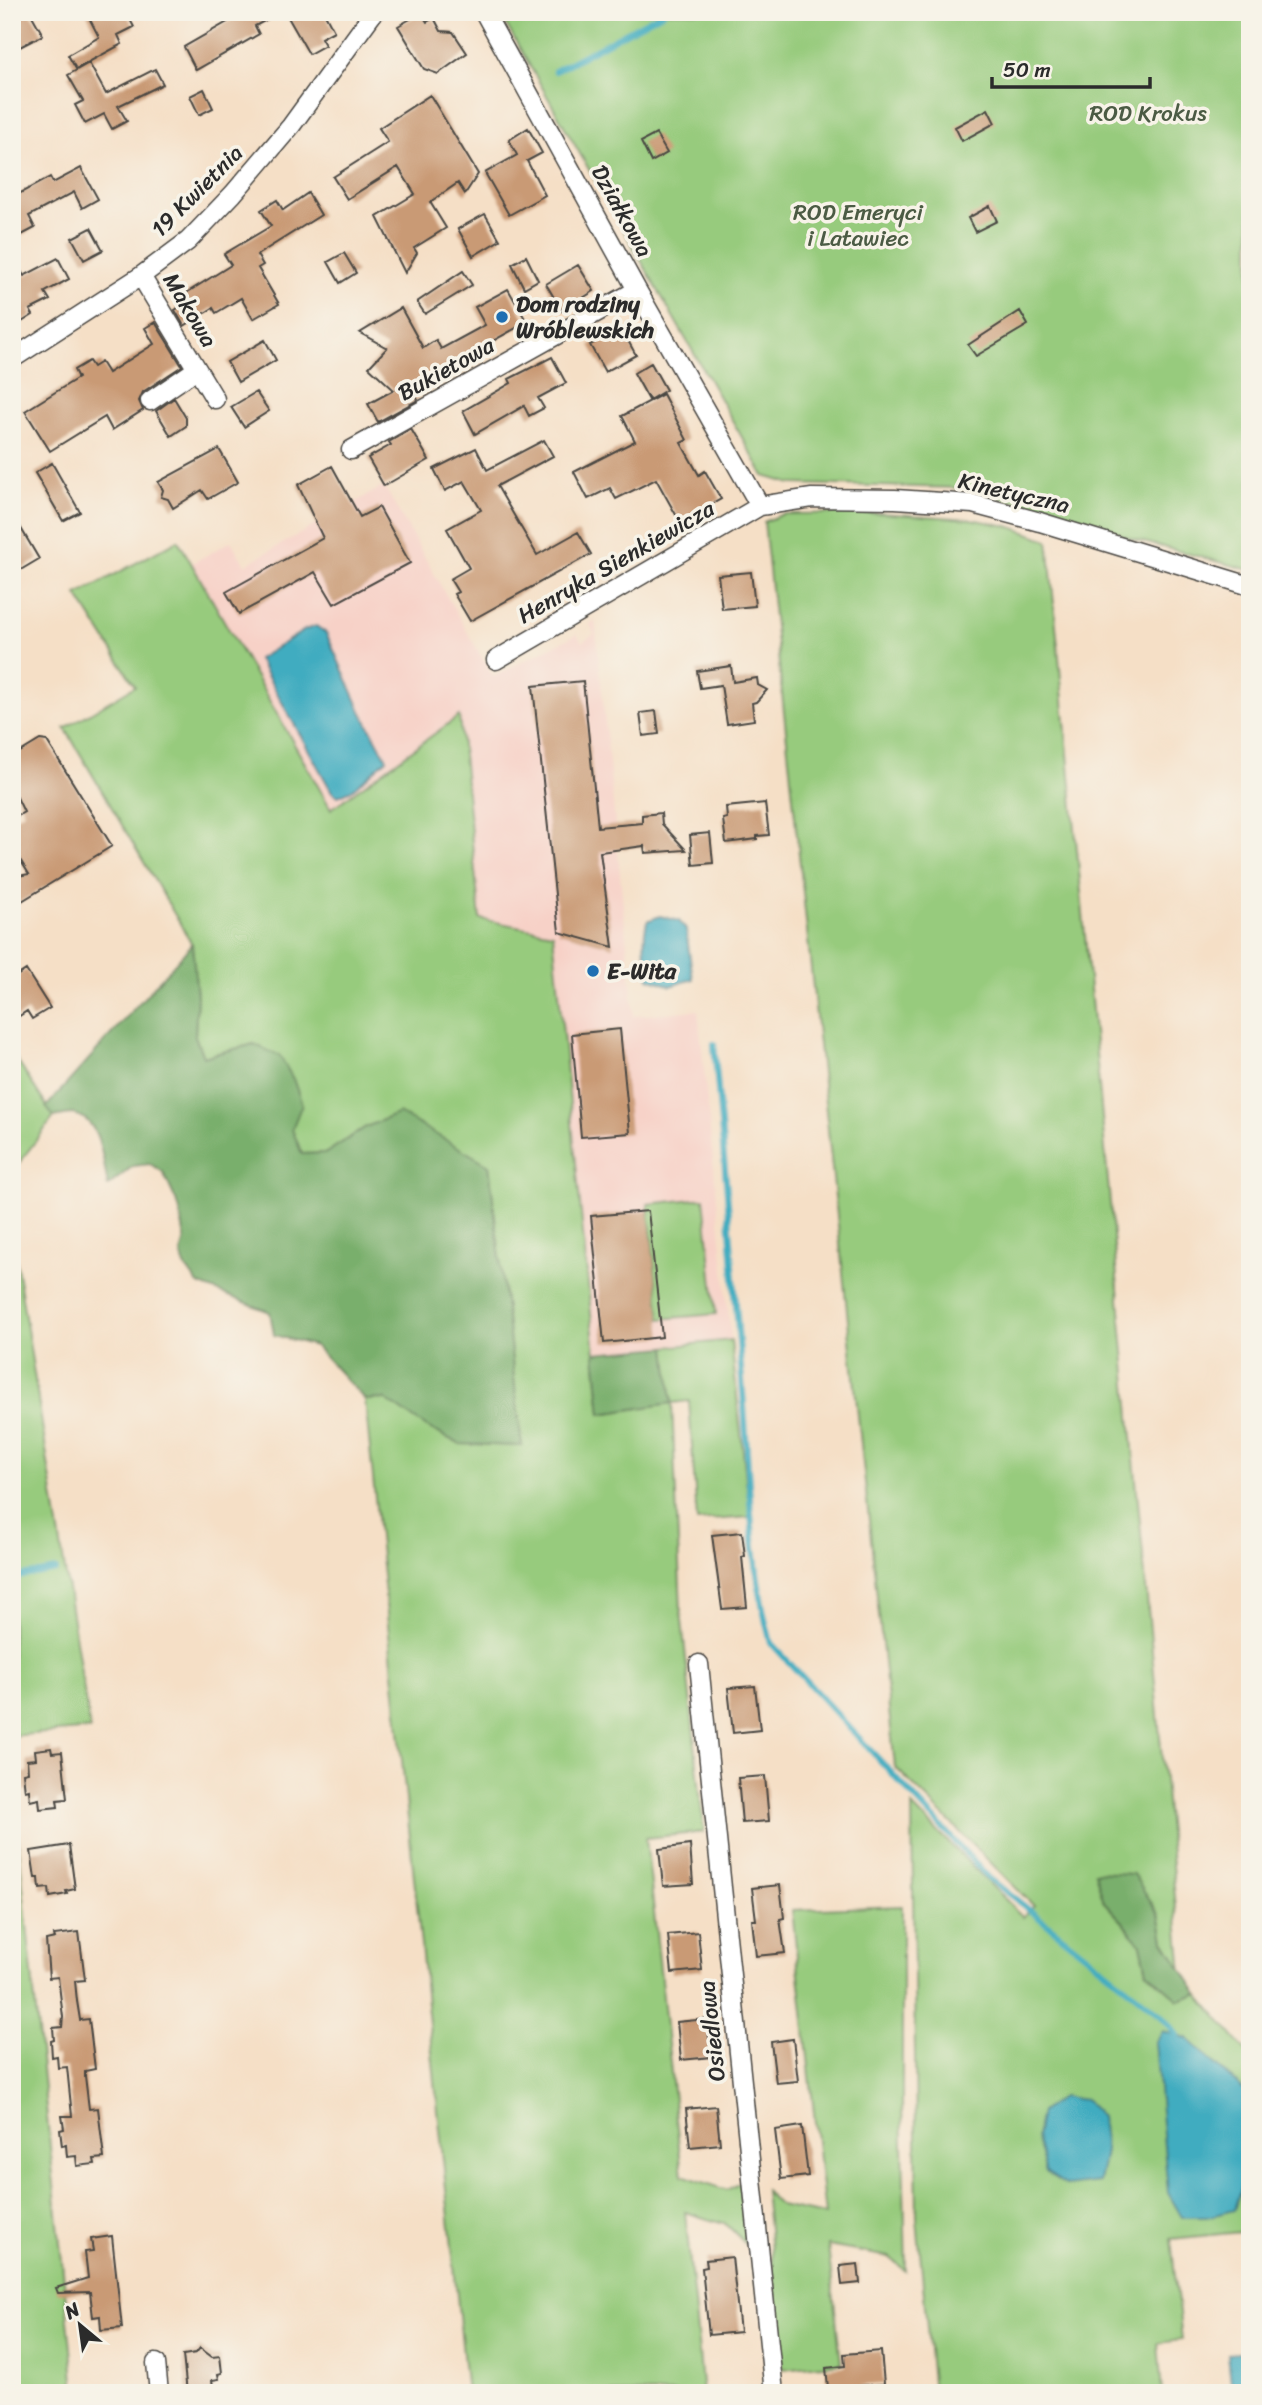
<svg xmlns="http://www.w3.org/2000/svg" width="1262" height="2405" font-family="Sriracha,sans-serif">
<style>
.built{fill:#f7d1c7}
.green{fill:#97cb7d;stroke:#617b54;stroke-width:2}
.forest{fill:#79af6c;stroke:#526d4c;stroke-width:2}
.water{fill:#41acc0;stroke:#366c76;stroke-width:2}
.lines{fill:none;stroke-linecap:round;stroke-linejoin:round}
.stream{stroke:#41acc0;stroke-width:6}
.building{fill:#c99a74}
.street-casing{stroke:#494642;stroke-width:21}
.street{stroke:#fff;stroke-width:18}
.poi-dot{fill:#1f6fb2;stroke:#f7f3e8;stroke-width:2.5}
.labels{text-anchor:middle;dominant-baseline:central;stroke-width:7;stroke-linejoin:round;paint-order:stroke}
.park-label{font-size:23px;fill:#4b5b44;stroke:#f7f3e8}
.street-label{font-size:23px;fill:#2b2b2b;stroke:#f7f3e8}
.poi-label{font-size:23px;font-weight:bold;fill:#2b2b2b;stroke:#f7f3e8;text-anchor:start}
</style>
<rect width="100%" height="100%" fill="#f7f3e8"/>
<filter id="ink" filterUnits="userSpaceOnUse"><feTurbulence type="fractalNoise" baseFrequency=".0143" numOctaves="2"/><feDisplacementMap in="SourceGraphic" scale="14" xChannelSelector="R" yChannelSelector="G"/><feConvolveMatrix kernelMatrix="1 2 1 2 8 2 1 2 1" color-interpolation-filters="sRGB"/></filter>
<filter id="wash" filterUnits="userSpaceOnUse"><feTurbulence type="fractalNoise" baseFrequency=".00686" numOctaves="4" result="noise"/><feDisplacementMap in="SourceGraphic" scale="28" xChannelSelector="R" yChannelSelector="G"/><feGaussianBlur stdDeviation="1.57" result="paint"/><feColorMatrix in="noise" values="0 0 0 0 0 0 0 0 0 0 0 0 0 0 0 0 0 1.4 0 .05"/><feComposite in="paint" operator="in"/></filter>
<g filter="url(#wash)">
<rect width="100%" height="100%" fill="#f5dfc6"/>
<path class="built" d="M 384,486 L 493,677 L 577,634 L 582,642 L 594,634 L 590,624 L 595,621 L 634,1016 L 698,1010 L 731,1340 L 595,1353 L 553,933 L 480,919 L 459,716 L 331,810 L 191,564 L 231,541 L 245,565 Z"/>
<path class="green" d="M 499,12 L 1250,12 L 1250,570 L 1136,540 L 1050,511 L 961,488 L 791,484 L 764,476 Z
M 878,513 L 971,519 L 1008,526 L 1048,540 L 1182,1972 L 1164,1941 L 1159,1914 L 1104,1902 L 1122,1921 L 1141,1944 L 1147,1972 L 1179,2000 L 1198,1994 L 1250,2056 L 1250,2107 L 1249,2095 L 1239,2197 L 1250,2155 L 1250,2231 L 1171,2239 L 1182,2340 L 1158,2343 L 1162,2393 L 933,2393 L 917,2219 L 912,1806 L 1023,1917 L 1034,1906 L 895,1767 L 764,522 L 783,514 Z
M 178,540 L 331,809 L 459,716 L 480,919 L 553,933 L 601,1414 L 672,1403 L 666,1347 L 731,1340 L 750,1517 L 697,1521 L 689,1401 L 672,1403 L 681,1611 L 704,1832 L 646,1838 L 682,2175 L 727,2190 L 740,2183 L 746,2244 L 727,2225 L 685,2212 L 703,2393 L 467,2393 L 365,1400 L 384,1399 L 427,1427 L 459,1444 L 522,1446 L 489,1165 L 440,1138 L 366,1127 L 326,1153 L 302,1154 L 254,1044 L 203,1057 L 195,1036 L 197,996 L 192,944 L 65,728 L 135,686 L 77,595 Z
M 12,1053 L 54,1117 L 12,1172 Z
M 704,1198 L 716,1314 L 660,1319 L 648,1204 Z
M 12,1234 L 90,1729 L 12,1736 Z
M 12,1780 L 72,2358 L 75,2393 L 12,2393 Z
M 902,1906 L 902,2102 L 906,2271 L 889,2257 L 828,2246 L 841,2363 L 783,2369 L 765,2190 L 780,2206 L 825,2215 L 792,1910 Z"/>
<path class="forest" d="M 192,944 L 197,996 L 195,1036 L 203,1057 L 254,1044 L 280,1056 L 293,1079 L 302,1104 L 292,1129 L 302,1154 L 326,1153 L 366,1127 L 399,1113 L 489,1165 L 522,1446 L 459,1444 L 427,1427 L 384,1399 L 365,1400 L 315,1346 L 274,1335 L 270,1312 L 198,1284 L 185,1266 L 181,1253 L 185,1239 L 179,1207 L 163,1172 L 150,1164 L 133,1166 L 108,1186 C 103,1164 102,1117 72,1114 C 67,1114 60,1116 54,1117 L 46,1107 Z
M 666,1347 L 672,1403 L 601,1414 L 595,1353 Z
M 1095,1872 L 1133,1874 L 1159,1914 L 1164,1941 L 1198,1994 L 1179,2000 L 1147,1972 L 1141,1944 L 1122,1921 L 1104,1902 Z"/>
<path class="water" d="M 316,626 L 326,633 L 361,711 L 387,759 L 352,790 L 338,796 L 332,792 L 258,659 L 305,630 Z
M 660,916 L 679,921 L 686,930 L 693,979 L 671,986 L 649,978 C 645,958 642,941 647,921 Z
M 1163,2031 L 1187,2038 L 1249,2095 L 1250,2155 L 1234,2210 L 1207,2217 L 1182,2217 L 1168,2193 L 1155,2042 Z
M 1062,2097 L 1086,2100 L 1101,2117 L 1105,2151 L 1099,2182 L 1067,2186 L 1046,2172 L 1036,2137 L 1041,2112 Z
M 1250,2352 L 1250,2393 L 1232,2393 L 1228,2354 Z"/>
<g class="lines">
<path class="stream" d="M 555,71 L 664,12
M 714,1044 C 725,1164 735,1285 744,1405 C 750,1484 750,1567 771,1643 L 989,1878 L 1161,2015 L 1177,2035
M 12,1578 L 56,1570"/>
</g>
<g id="blocks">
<path class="building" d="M 25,12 L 30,12 L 43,35 L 12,51 L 12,19 Z
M 86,12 L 126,12 L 134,27 L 118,35 L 122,44 L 76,69 L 68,55 L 99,37 Z
M 245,12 L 281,12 L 255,26 L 259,34 L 196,70 L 184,47 Z
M 285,12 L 324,12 L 334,31 L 321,38 L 325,45 L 309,54 Z
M 421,13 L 427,22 L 434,18 L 441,31 L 453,32 L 467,53 L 438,74 L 424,69 L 398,26 Z
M 89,63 L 106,94 L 155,69 L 163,84 L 118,106 L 127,121 L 112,129 L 104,114 L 85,124 L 75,105 L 83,101 L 68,75 Z
M 204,89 L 213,108 L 199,115 L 190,96 Z
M 430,95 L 478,174 L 465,194 L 458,183 L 430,202 L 446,228 L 414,248 L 417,253 L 405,273 L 377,217 L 415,194 L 398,167 L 347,199 L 333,177 L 388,142 L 379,128 Z
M 988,109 L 995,123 L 962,141 L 955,127 Z
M 528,128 L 542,153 L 527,161 L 545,195 L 509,215 L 485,173 L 517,155 L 509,140 Z
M 656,134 L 667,153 L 651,162 L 641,142 Z
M 81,168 L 98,199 L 82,208 L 74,192 L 29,216 L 35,228 L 12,240 L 12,185 L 17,195 L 50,177 L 53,183 Z
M 308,193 L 321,215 L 257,255 L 263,265 L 258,268 L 279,304 L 253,319 L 241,298 L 216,313 L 213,308 L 184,326 L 175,310 L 187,302 L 183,295 L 231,265 L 224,254 L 271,226 L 261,210 L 277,200 L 283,210 Z
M 990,206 L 997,221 L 975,232 L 968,218 Z
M 485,214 L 500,240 L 473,256 L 458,229 Z
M 91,228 L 103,250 L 84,260 L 72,238 Z
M 344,253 L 356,273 L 340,283 L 328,262 Z
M 12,256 L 24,276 L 58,258 L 69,279 L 45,292 L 50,300 L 30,310 L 33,315 L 12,328 Z
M 526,256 L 538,280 L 524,288 L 512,264 Z
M 578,265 L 594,291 L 562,311 L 546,284 Z
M 463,271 L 472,285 L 425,314 L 417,302 Z
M 508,289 L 527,322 L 471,353 L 476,361 L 415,395 L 418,400 L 378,422 L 368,404 L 394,390 L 369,367 L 387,348 L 360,333 L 401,308 L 423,348 L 436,340 L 441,349 L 485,325 L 475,307 Z
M 1020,311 L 1028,325 L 976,356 L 968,345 Z
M 155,322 L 182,366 L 143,392 L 139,401 L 143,410 L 112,430 L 105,417 L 50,451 L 25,411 L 78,378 L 74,370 L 89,361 L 93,367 L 101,362 L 108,373 L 154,344 L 145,328 Z
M 621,328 L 636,355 L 605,372 L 590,345 Z
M 265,340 L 276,360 L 238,382 L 227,362 Z
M 552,357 L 566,383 L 538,398 L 544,408 L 529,416 L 524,406 L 475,434 L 463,411 L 511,383 L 509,379 Z
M 651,363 L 666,390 L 649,400 L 634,373 Z
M 256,392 L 269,411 L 244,427 L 231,407 Z
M 663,394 L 687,440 L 681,443 L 699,475 L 705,471 L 721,499 L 680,522 L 656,479 L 616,499 L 610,488 L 588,499 L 574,472 L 635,441 L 622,416 Z
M 174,398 L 186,418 L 186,426 L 171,436 L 156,411 Z
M 411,429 L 429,460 L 384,486 L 368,458 L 391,445 L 389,442 Z
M 544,440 L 553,456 L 497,486 L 537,555 L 578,532 L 591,554 L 470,621 L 454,594 L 458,592 L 450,579 L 469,568 L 447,529 L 481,510 L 464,481 L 445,491 L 434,469 L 476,448 L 487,470 Z
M 219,449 L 238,482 L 208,499 L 202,490 L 173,508 L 168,499 L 161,497 L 163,490 L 158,482 Z
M 52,463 L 80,512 L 63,521 L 35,473 Z
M 332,466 L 360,517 L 379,507 L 410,563 L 334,604 L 315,572 L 239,614 L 226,592 L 323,538 L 298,485 Z
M 12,513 L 39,559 L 12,575 Z
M 751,572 L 755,606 L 722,609 L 718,575 Z
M 731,666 L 733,682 L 757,678 L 758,685 L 767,690 L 756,702 L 752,703 L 754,720 L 727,724 L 721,685 L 700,688 L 697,671 Z
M 583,681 L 598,827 L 642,823 L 642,815 L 661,813 L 662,824 L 686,850 L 645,853 L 644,846 L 600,852 L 613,947 L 559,932 L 533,686 Z
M 656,711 L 659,734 L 643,736 L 640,713 Z
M 40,740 L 47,741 L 112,846 L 12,907 L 12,877 L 29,874 L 12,847 L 12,819 L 24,812 L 12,787 L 12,757 Z
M 765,803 L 769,835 L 757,836 L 757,839 L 726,843 L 723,819 L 727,818 L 726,807 Z
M 710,833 L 713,863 L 693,865 L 690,835 Z
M 26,970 L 50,1008 L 32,1019 L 27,1011 L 12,1021 L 12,979 Z
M 620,1029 L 630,1133 L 581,1137 L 572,1034 Z
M 648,1211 L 662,1337 L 604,1343 L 591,1216 Z
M 742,1532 L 745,1556 L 742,1557 L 747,1607 L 722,1609 L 712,1535 Z
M 755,1686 L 760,1730 L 733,1733 L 728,1688 Z
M 51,1748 L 52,1753 L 62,1752 L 67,1799 L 57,1800 L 58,1807 L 40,1809 L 39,1799 L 30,1801 L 29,1790 L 25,1791 L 23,1773 L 28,1772 L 27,1760 L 36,1759 L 35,1750 Z
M 765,1776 L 769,1821 L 742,1823 L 738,1778 Z
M 69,1845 L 75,1889 L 66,1891 L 67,1894 L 50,1897 L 49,1888 L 40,1889 L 39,1878 L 35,1878 L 31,1851 Z
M 690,1845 L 693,1884 L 663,1886 L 659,1849 Z
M 780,1885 L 784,1918 L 780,1919 L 785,1953 L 756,1956 L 752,1920 L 756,1920 L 752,1888 Z
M 79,1932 L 85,1980 L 75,1981 L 77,2001 L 80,2020 L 89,2019 L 95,2069 L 85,2071 L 85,2076 L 89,2109 L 98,2108 L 104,2158 L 94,2159 L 95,2164 L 77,2166 L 76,2156 L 67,2157 L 66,2145 L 62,2146 L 60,2130 L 64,2129 L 62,2116 L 72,2116 L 67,2067 L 58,2068 L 57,2056 L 52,2057 L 51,2041 L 54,2040 L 53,2028 L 62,2027 L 63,2017 L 58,1977 L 49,1978 L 46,1940 L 55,1938 L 54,1935 Z
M 698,1932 L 702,1970 L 672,1973 L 668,1935 Z
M 707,2019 L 711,2057 L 681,2060 L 677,2022 Z
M 793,2039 L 798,2081 L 776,2083 L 771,2042 Z
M 716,2106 L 720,2144 L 690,2147 L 686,2109 Z
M 802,2126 L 808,2176 L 781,2179 L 775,2130 Z
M 112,2236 L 122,2328 L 101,2330 L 100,2316 L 93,2317 L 90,2292 L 58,2293 L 56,2288 L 88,2278 L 85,2252 L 93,2251 L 91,2239 Z
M 732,2257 L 740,2332 L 709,2335 L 702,2268 L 707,2267 L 706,2260 Z
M 858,2264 L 860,2283 L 842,2285 L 840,2266 Z
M 200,2348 L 212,2357 L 220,2356 L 222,2373 L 218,2374 L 219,2379 L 212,2380 L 214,2393 L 187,2393 L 183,2355 L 196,2353 Z
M 881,2351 L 884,2384 L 828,2388 L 826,2368 L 845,2366 L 844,2354 Z"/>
</g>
</g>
<g filter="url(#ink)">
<use href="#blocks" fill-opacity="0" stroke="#494642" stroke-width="2"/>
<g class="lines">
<defs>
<path id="street" d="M 484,12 L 637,290 L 760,506
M 141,276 L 215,399
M 12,359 L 141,276 L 188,241 L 233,194 L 291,126 L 374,12
M 150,401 L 197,369
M 351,450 L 637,290
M 496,660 L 760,506 L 812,498 L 895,499 L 973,504 L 1040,522 L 1250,586
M 699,1664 L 774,2393
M 156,2363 L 159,2393"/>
</defs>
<use href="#street" class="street-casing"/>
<use href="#street" class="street"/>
</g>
</g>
<g class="poi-dot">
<circle cx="502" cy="317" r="7"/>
<circle cx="593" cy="971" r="7"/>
</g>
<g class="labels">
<g class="park-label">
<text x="1148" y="113">ROD Krokus</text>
<text x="858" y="212">ROD Emeryci<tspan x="858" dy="26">i Latawiec</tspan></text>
</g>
<g class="street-label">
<text transform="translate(197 191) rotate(-45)">19 Kwietnia</text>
<text transform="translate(622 211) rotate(61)">Działkowa</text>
<text transform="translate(190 310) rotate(59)">Makowa</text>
<text transform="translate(446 369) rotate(-29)">Bukietowa</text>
<text transform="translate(1014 493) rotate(13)">Kinetyczna</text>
<text transform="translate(616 562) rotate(-30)">Henryka Sienkiewicza</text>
<text transform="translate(712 2031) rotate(-96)">Osiedlowa</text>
</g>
<g class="poi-label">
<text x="516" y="304">Dom rodziny<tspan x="516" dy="26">Wróblewskich</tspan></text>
<text x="607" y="971">E-Wita</text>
</g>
</g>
<rect width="1262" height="2405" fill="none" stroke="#f7f3e8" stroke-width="42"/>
<g transform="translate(80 2325) rotate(331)" stroke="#f7f3e8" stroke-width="5" paint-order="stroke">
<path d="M0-5L12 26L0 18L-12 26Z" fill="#2b2b2b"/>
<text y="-10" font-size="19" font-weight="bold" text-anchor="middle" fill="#2b2b2b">N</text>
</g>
<path d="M992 77v10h158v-10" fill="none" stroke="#2b2b2b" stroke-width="3.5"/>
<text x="1003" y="77" font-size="21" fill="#2b2b2b" stroke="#f7f3e8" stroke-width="5" paint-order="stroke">50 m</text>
</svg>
